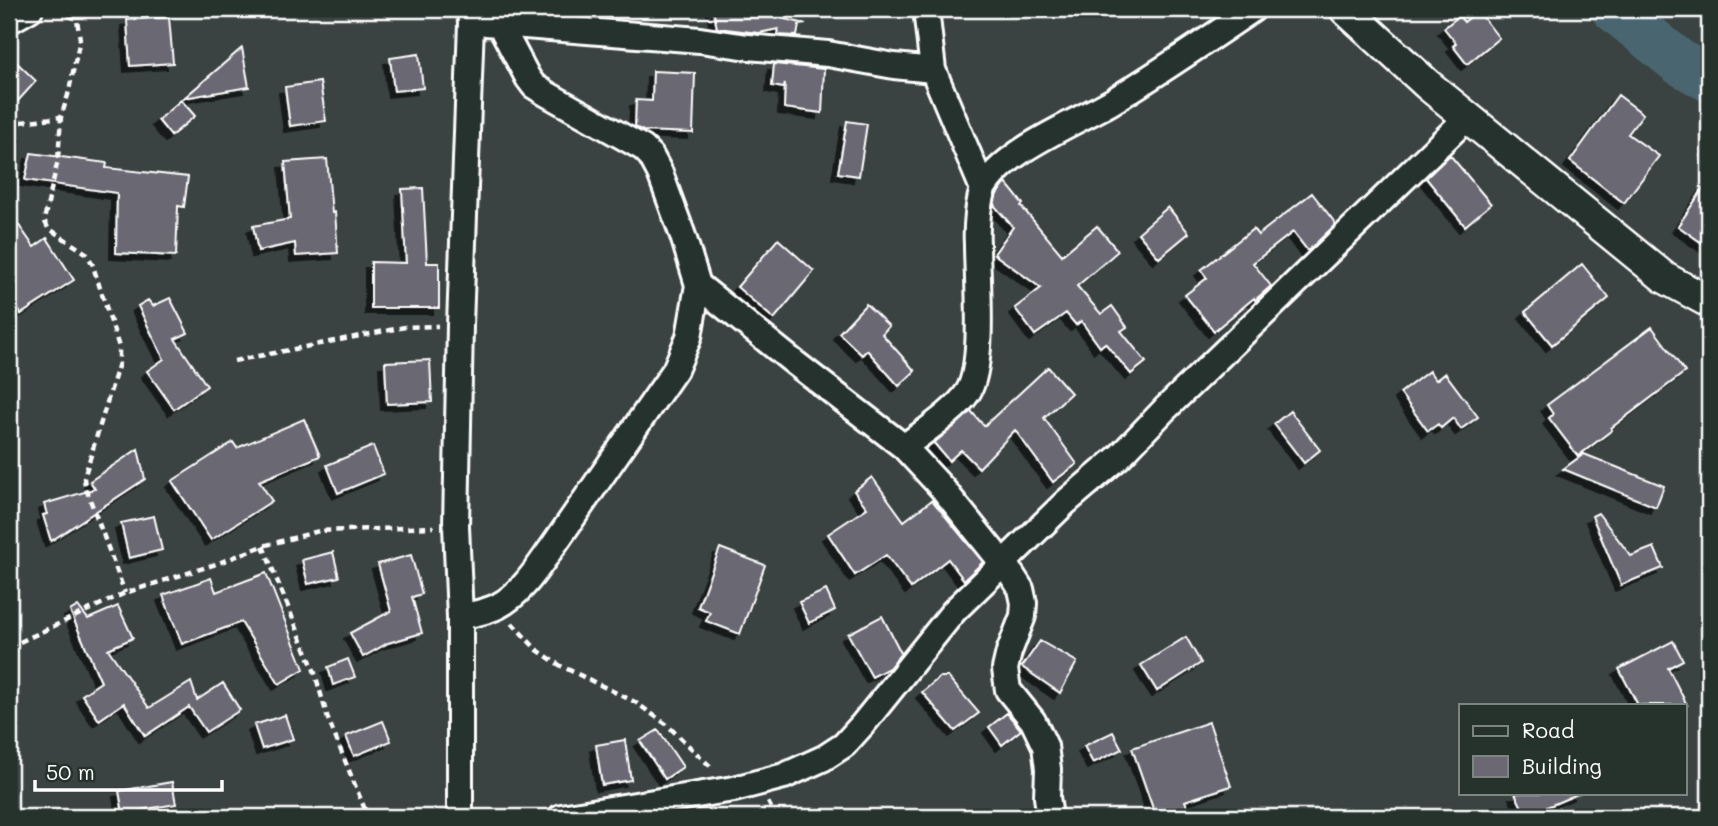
<svg xmlns="http://www.w3.org/2000/svg" width="1718" height="826" font-family="Mali,sans-serif">
<style>
.lines{fill:none;stroke-linecap:round;stroke-linejoin:round}
.river{stroke:#49666f;stroke-width:46}
.building{fill:#6b6873;stroke:#fff;stroke-width:2;filter:url(#shadow)}
.minor-casing{stroke:#fff;stroke-width:30}
.tertiary-casing{stroke:#fff;stroke-width:35}
.path{stroke:#fff;stroke-width:4.5;stroke-dasharray:7 5;stroke-linecap:butt}
.minor{stroke:#26332d;stroke-width:24}
.tertiary{stroke:#26332d;stroke-width:30}
</style>
<defs>
<filter id="shadow"><feDropShadow dx="-6" dy="6" stdDeviation="0" flood-color="#0009"/></filter>
</defs>
<rect width="100%" height="100%" fill="#3b4342"/>
<filter id="ink" filterUnits="userSpaceOnUse"><feTurbulence type="fractalNoise" baseFrequency=".0143" numOctaves="2"/><feDisplacementMap in="SourceGraphic" scale="14" xChannelSelector="R" yChannelSelector="G"/><feConvolveMatrix kernelMatrix="1 2 1 2 8 2 1 2 1" color-interpolation-filters="sRGB"/></filter>
<g filter="url(#ink)">
<g class="lines">
<path class="river" d="M 1614,9 L 1679,62 L 1709,79"/>
</g>
<path class="building" d="M 713,9 L 741,9 L 806,24 L 799,25 L 797,36 L 777,35 L 778,29 L 759,33 L 717,28 Z
M 1478,11 L 1499,38 L 1467,64 L 1453,46 L 1456,43 L 1444,28 L 1459,16 L 1464,22 Z
M 169,17 L 173,63 L 130,66 L 127,20 Z
M 242,48 L 249,87 L 184,98 Z
M 419,54 L 423,88 L 394,91 L 390,58 Z
M 9,55 L 36,81 L 9,111 Z
M 774,64 L 824,69 L 822,113 L 784,108 L 785,83 L 784,88 L 772,86 Z
M 653,71 L 695,73 L 693,133 L 643,131 L 635,127 L 636,100 L 652,101 Z
M 320,82 L 326,121 L 290,126 L 285,87 Z
M 1618,95 L 1643,114 L 1628,134 L 1659,156 L 1624,203 L 1570,161 Z
M 181,100 L 195,116 L 171,136 L 158,120 Z
M 847,121 L 867,124 L 859,176 L 838,173 Z
M 31,153 L 107,163 L 106,168 L 188,177 L 184,207 L 178,206 L 176,256 L 116,253 L 117,193 L 25,180 Z
M 1450,155 L 1491,204 L 1465,226 L 1426,178 Z
M 327,159 L 332,213 L 335,212 L 338,253 L 296,256 L 295,243 L 258,251 L 253,226 L 290,219 L 285,162 Z
M 1709,180 L 1709,248 L 1678,226 Z
M 1006,183 L 1023,204 L 1021,206 L 1062,255 L 1097,226 L 1118,251 L 1077,286 L 1101,314 L 1112,306 L 1127,327 L 1121,331 L 1146,362 L 1131,374 L 1105,343 L 1100,347 L 1081,321 L 1076,325 L 1066,313 L 1035,335 L 1015,308 L 1041,288 L 994,254 L 1013,227 L 994,205 L 997,194 Z
M 423,188 L 427,263 L 439,263 L 439,308 L 371,308 L 371,262 L 406,263 L 402,189 Z
M 1312,193 L 1336,224 L 1308,251 L 1293,232 L 1253,263 L 1271,286 L 1255,300 L 1254,298 L 1214,331 L 1185,295 L 1207,278 L 1201,270 L 1253,229 L 1258,235 Z
M 1168,207 L 1189,233 L 1159,258 L 1138,233 Z
M 9,211 L 34,247 L 47,238 L 74,280 L 21,314 L 9,294 Z
M 778,239 L 814,271 L 774,319 L 737,287 Z
M 1582,264 L 1609,298 L 1552,345 L 1525,312 Z
M 170,298 L 188,333 L 175,339 L 207,386 L 174,409 L 147,371 L 164,359 L 138,306 L 148,300 L 153,306 Z
M 866,304 L 889,326 L 882,334 L 915,371 L 899,386 L 867,350 L 862,355 L 839,333 Z
M 1652,327 L 1685,372 L 1611,428 L 1612,430 L 1578,456 L 1549,418 L 1553,414 L 1547,405 Z
M 430,360 L 432,402 L 387,404 L 385,362 Z
M 1048,367 L 1071,393 L 1044,418 L 1077,464 L 1053,482 L 1015,430 L 979,468 L 961,450 L 949,461 L 934,443 L 971,411 L 984,426 Z
M 1429,371 L 1436,380 L 1445,373 L 1478,417 L 1461,429 L 1453,418 L 1441,428 L 1438,424 L 1428,431 L 1400,393 Z
M 1290,411 L 1320,450 L 1304,463 L 1274,424 Z
M 304,419 L 320,456 L 259,481 L 272,501 L 211,540 L 172,481 L 233,442 L 237,448 Z
M 373,446 L 384,474 L 338,493 L 327,465 Z
M 138,449 L 145,479 L 51,541 L 43,515 L 47,514 L 44,504 L 95,489 L 90,481 Z
M 1584,454 L 1664,486 L 1656,507 L 1563,469 Z
M 872,477 L 904,521 L 932,500 L 983,562 L 964,580 L 948,559 L 911,588 L 886,555 L 855,575 L 828,534 L 867,508 L 854,491 Z
M 1598,513 L 1631,556 L 1654,547 L 1663,568 L 1621,585 L 1592,516 Z
M 154,516 L 162,550 L 129,558 L 121,523 Z
M 720,548 L 765,565 L 740,634 L 706,621 L 710,612 L 698,607 Z
M 333,552 L 339,577 L 308,584 L 302,560 Z
M 411,555 L 422,594 L 412,597 L 422,633 L 388,643 L 363,657 L 350,633 L 391,611 L 378,564 Z
M 266,573 L 304,669 L 279,684 L 241,622 L 182,644 L 163,595 L 211,578 L 216,592 Z
M 826,590 L 835,610 L 809,623 L 799,602 Z
M 78,606 L 88,619 L 118,606 L 133,638 L 108,649 L 149,708 L 191,682 L 197,700 L 223,683 L 240,710 L 206,732 L 189,707 L 145,736 L 124,703 L 99,720 L 82,695 L 101,682 L 70,611 Z
M 882,616 L 901,653 L 889,668 L 872,677 L 848,634 Z
M 1186,637 L 1201,663 L 1157,691 L 1141,665 Z
M 1040,641 L 1077,662 L 1060,693 L 1022,667 Z
M 1673,641 L 1683,660 L 1668,668 L 1687,705 L 1638,705 L 1619,669 Z
M 348,659 L 355,677 L 333,685 L 328,667 Z
M 940,677 L 948,677 L 979,713 L 955,731 L 922,692 Z
M 1007,713 L 1021,730 L 1002,745 L 989,727 Z
M 285,715 L 293,739 L 262,749 L 254,725 Z
M 383,721 L 391,741 L 354,756 L 346,736 Z
M 1209,722 L 1231,786 L 1185,801 L 1191,817 L 1156,817 L 1132,748 Z
M 658,730 L 683,767 L 665,779 L 640,741 Z
M 1113,732 L 1122,749 L 1093,763 L 1084,746 Z
M 625,740 L 631,780 L 602,785 L 596,745 Z
M 172,782 L 176,804 L 123,813 L 119,791 Z
M 1515,793 L 1580,793 L 1526,816 Z"/>
<g class="lines">
<defs>
<path id="minor" d="M 926,9 L 933,70 L 983,189
M 9,21 L 30,9
M 486,23 L 700,40 L 748,47 L 828,54 L 894,66 L 933,70
M 698,285 L 795,363 L 904,447 L 943,489 L 1012,575 L 1021,589 L 1024,603 L 1023,616 L 1009,652 L 1005,669 L 1008,690 L 1033,721 L 1045,746 L 1048,769 L 1047,797 L 1050,817
M 904,447 C 922,433 956,411 968,392 C 985,364 977,279 977,244 C 976,230 978,199 984,187 C 1006,150 1073,124 1111,102 C 1159,73 1206,41 1253,9
M 460,617 C 472,614 487,612 498,606 C 521,594 536,570 551,549 L 675,370 L 689,337 L 698,285 L 683,236 L 660,173 L 651,156 L 643,148 L 547,94 L 534,86 L 528,78 L 499,23
M 460,817 L 460,617 L 456,526 L 460,325 L 471,23 L 470,9
M 561,817 L 734,789 L 784,776 L 824,758 L 844,745 L 863,724 L 954,611 L 1066,502 L 1120,456 L 1165,409 L 1468,117"/>
<path id="tertiary" d="M 1345,9 L 1428,85 L 1665,278 L 1709,302"/>
</defs>
<use href="#minor" class="minor-casing"/>
<use href="#tertiary" class="tertiary-casing"/>
<path class="path" d="M 58,9 L 77,20 L 80,39 L 68,95 L 61,117 L 58,160 L 44,220 L 48,228 L 86,253 L 92,263 L 119,347 L 119,363 L 84,478 L 85,486 L 125,593
M 9,121 L 21,122 L 61,117
M 234,361 L 405,327 L 438,326
M 263,546 L 314,670 L 328,719 L 368,817
M 512,623 L 536,649 L 561,666 L 635,702 L 666,724 L 712,768
M 9,647 L 125,593 L 216,564 L 263,546 L 319,531 L 434,527
M 768,802 L 776,817"/>
<use href="#minor" class="minor"/>
<use href="#tertiary" class="tertiary"/>
</g>
</g>
<rect width="1718" height="826" fill="none" stroke="#26332d" stroke-width="35"/>
<rect x="18" y="18" width="1683" height="791" fill="none" stroke="#fff" stroke-width="2.5" filter="url(#ink)"/>
<rect x="1459" y="704" width="228" height="91" fill="#26332d" stroke="#7d8581" stroke-width="2"/>
<rect x="1473" y="726" width="35" height="10" fill="#26332d" stroke="#7d8581" stroke-width="2"/>
<text x="1522" y="738" font-size="21" fill="#ffffff">Road</text>
<rect x="1473" y="756" width="35" height="21" fill="#6b6873" stroke="#7d8581" stroke-width="2"/>
<text x="1522" y="774" font-size="21" fill="#ffffff">Building</text>
<path d="M35 780v10h187v-10" fill="none" stroke="#ffffff" stroke-width="3.5"/>
<text x="46" y="780" font-size="21" fill="#ffffff" stroke="#26332d" stroke-width="5" paint-order="stroke">50 m</text>
</svg>
